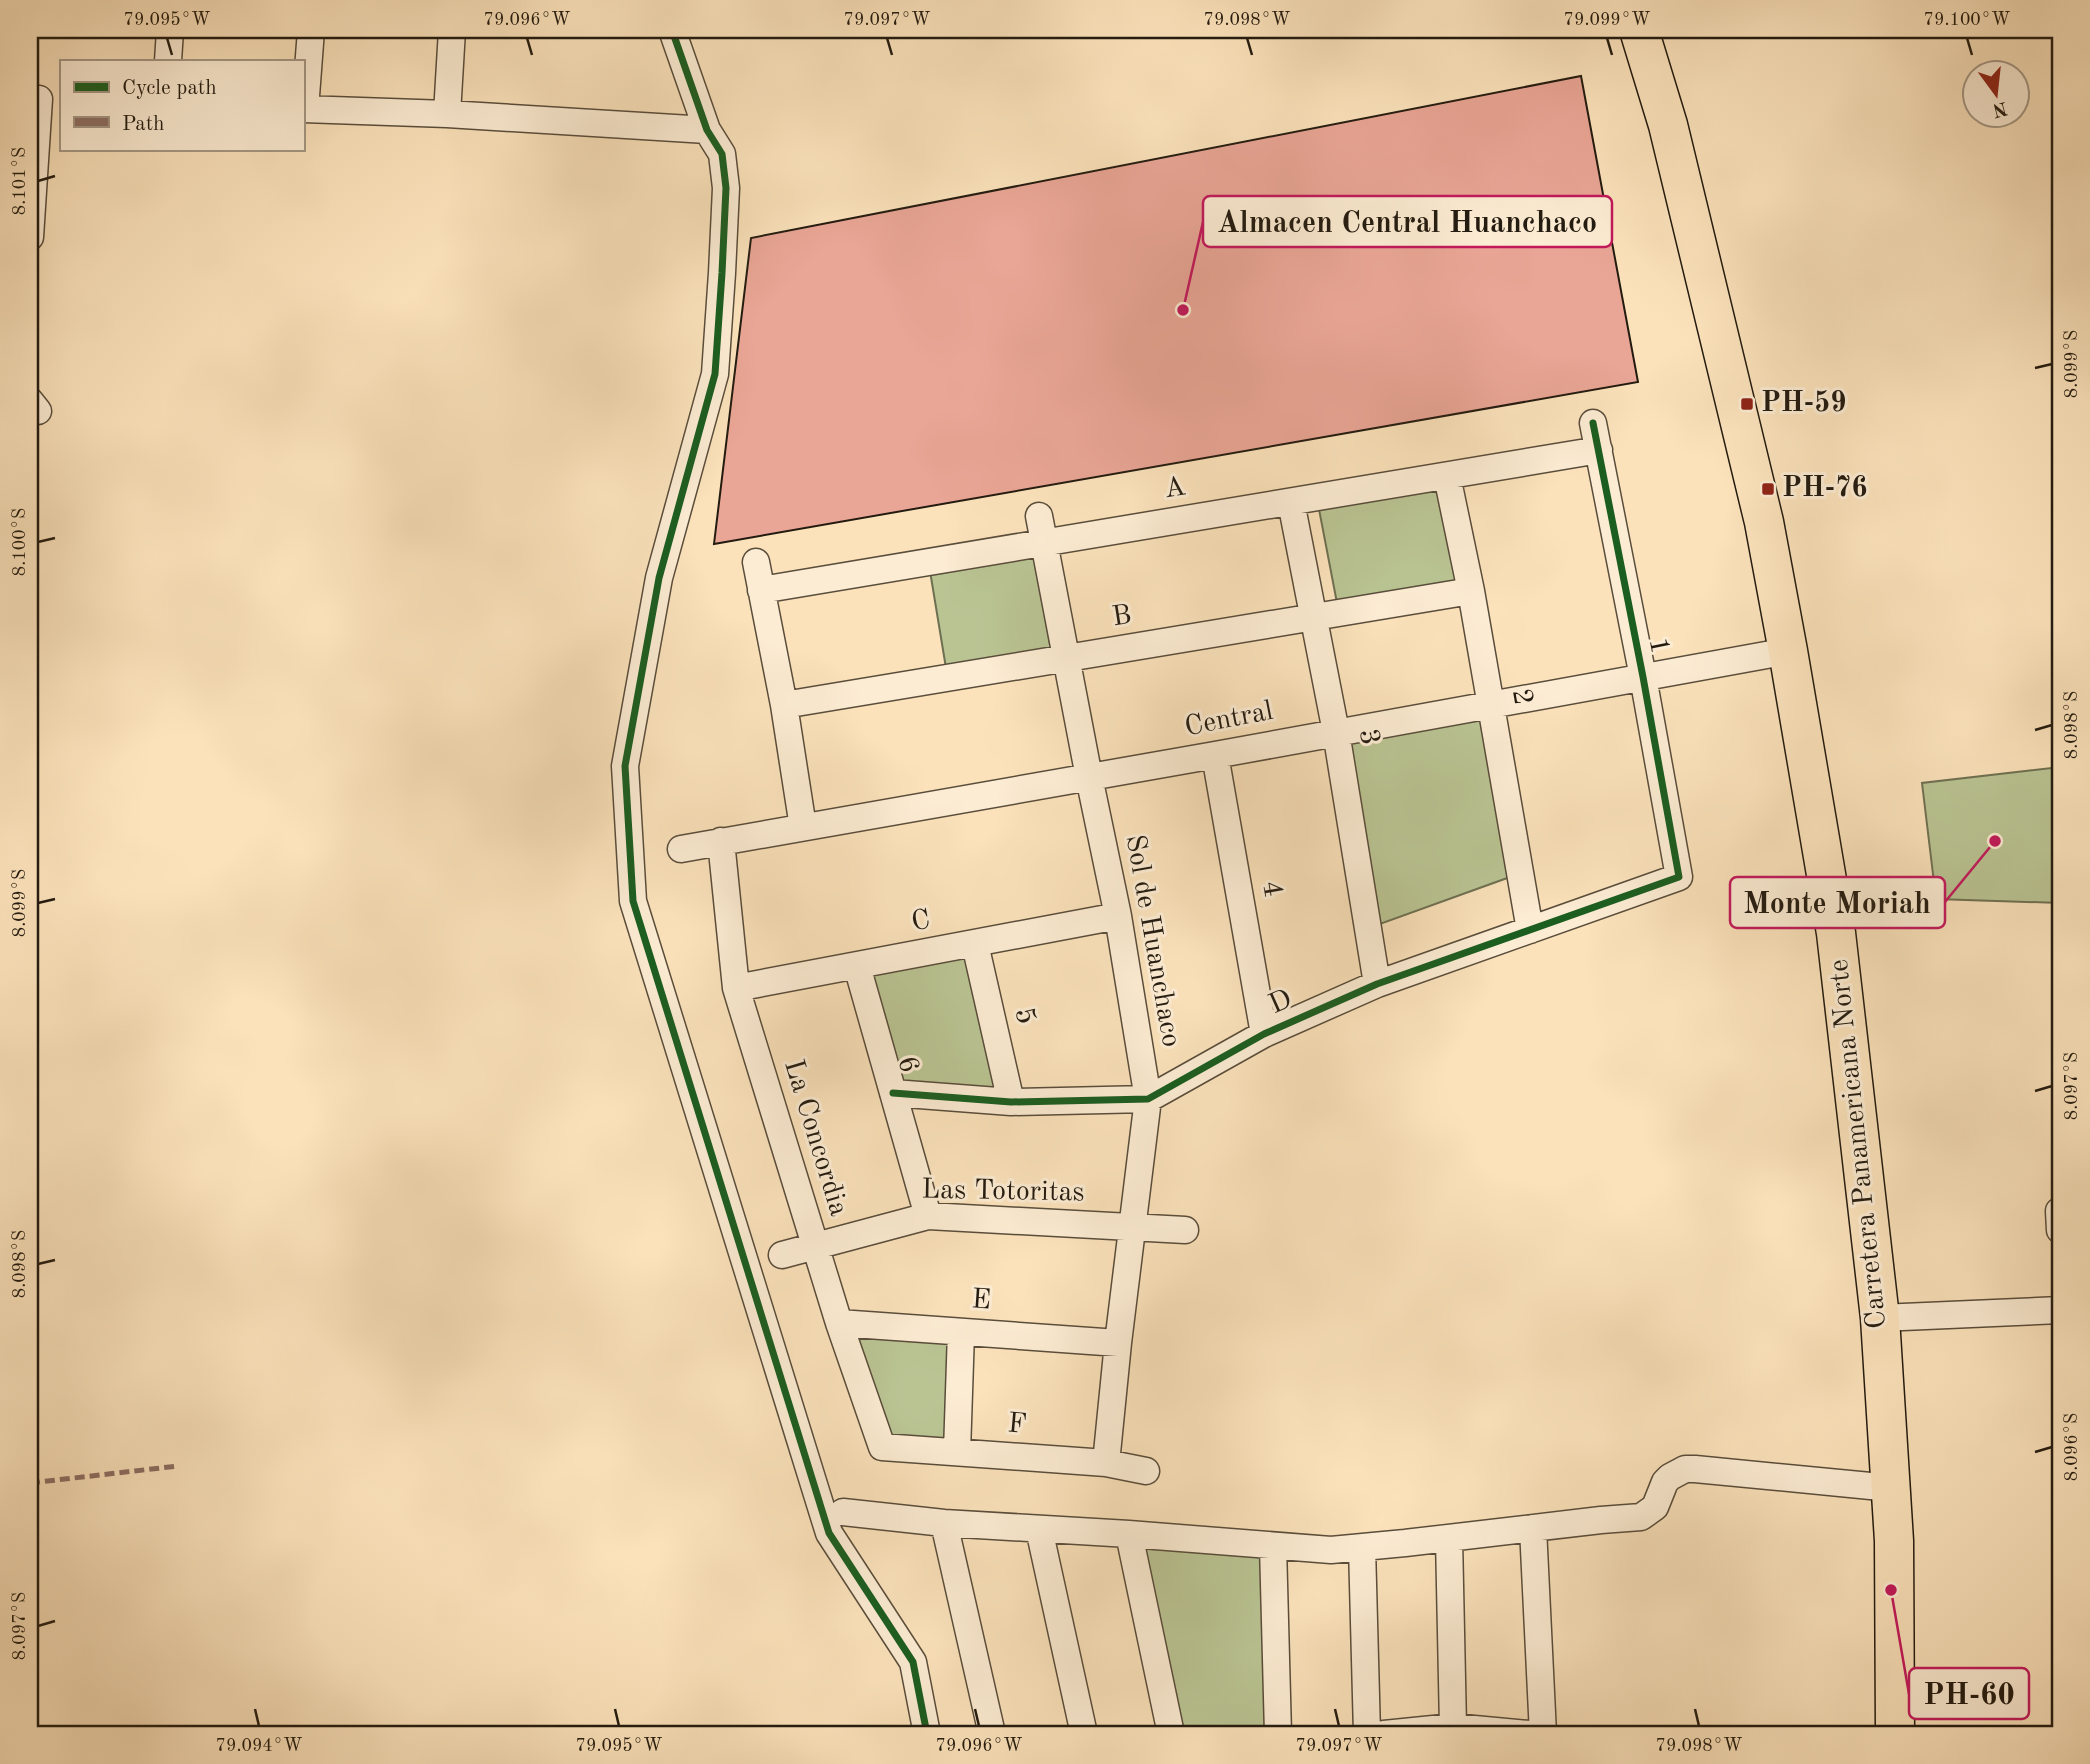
<svg xmlns="http://www.w3.org/2000/svg" width="2090" height="1764" font-family="'Old Standard TT',serif">
<style>
.green{fill:#bac493;stroke:#6e7052;stroke-width:2}
.building{fill:#e9a595;stroke:#231b10;stroke-width:2}
.lines{fill:none;stroke-linecap:round;stroke-linejoin:round}
.minor-casing{stroke:#594d3b;stroke-width:29}
.highway-casing{stroke:#231b10;stroke-width:41}
.minor{stroke:#fcecd3;stroke-width:26}
.highway{stroke:#fbe2bb;stroke-width:38}
.quiet{stroke:#8d6e63;stroke-width:5;stroke-dasharray:10 5;stroke-linecap:butt}
.cycleway-casing{stroke:#fcecd3;stroke-width:11}
.cycleway{stroke:#1b5e20;stroke-width:7}
.ticks{fill:none;stroke:#231b10;stroke-width:2.5}
.poi-dot{fill:#8f2418;stroke:#fcecd3;stroke-width:2.5}
.labels{text-anchor:middle;dominant-baseline:central;stroke-width:6;stroke-linejoin:round;paint-order:stroke}
.poi-label{font-size:28px;font-weight:bold;fill:#231b10;stroke:#fcecd3;text-anchor:start}
.street-label{font-size:28px;fill:#231b10;stroke:#fcecd3}
.leader{fill:none;stroke:#c2185b;stroke-width:2.5}
.callout-dot{fill:#c2185b;stroke:#fcecd3;stroke-width:2.5}
.callout{fill:#fcecd3;stroke:#c2185b;stroke-width:2.5}
.callout-label{font-size:30px;text-anchor:middle;font-weight:bold;fill:#231b10}
.neatline{fill:none;stroke:#231b10;stroke-width:2.5}
.ticks-label{font-size:18px;text-anchor:middle;fill:#231b10}
</style>
<rect width="100%" height="100%" fill="#fbe2bb"/>
<filter id="stains"><feTurbulence type="fractalNoise" baseFrequency=".00286" numOctaves="4"/><feColorMatrix values="0 0 0 0 .2 0 0 0 0 .09 0 0 0 0 .02 0 0 0 .5 -.17"/></filter>
<radialGradient id="worn" r=".72"><stop offset=".6" stop-color="#630" stop-opacity="0"/><stop offset="1" stop-color="#630" stop-opacity=".3"/></radialGradient>
<path class="green" d="M 1445,481 L 1460,580 L 1337,603 L 1318,504 Z
M 1034,552 L 1051,650 L 946,668 L 930,571 Z
M 1482,716 L 1510,877 L 1380,924 L 1348,740 Z
M 2060,767 L 2060,903 L 1936,899 L 1922,783 Z
M 969,950 L 1001,1095 L 896,1086 L 862,970 Z
M 846,1331 L 955,1336 L 950,1443 L 883,1437 Z
M 1142,1543 L 1264,1553 L 1268,1733 L 1183,1734 Z"/>
<path class="building" d="M 1581,76 L 1638,382 L 714,544 L 751,238 Z"/>
<g class="lines">
<defs>
<path id="minor" d="M 672,30 L 707,130 L 722,154 L 726,188 L 722,273 L 715,374 L 659,578 L 625,766 L 633,901 L 829,1533 L 913,1662 L 927,1734
M 168,61 L 170,30
M 303,109 L 447,114 L 707,130
M 305,109 L 311,30
M 447,114 L 452,30
M 30,237 L 39,99
M 30,401 L 38,411
M 1447,476 L 1471,591 L 1530,930
M 1291,502 L 1336,732 L 1377,984
M 1039,516 L 1089,777 L 1118,916 L 1148,1099 L 1118,1343 L 1106,1463
M 756,562 L 784,705 L 803,827
M 761,590 L 1599,450
M 784,705 L 1471,591
M 1215,755 L 1264,1034
M 721,841 L 736,988 L 839,1323 L 882,1447 L 1106,1463 L 1146,1471
M 681,849 L 1215,755 L 1788,651
M 975,944 L 1011,1102
M 857,966 L 928,1216
M 736,988 L 1118,916
M 893,1093 L 1011,1102 L 1148,1099 L 1264,1034 L 1377,984 L 1679,877 L 1643,677 L 1593,423
M 2060,1211 L 2059,1211 L 2060,1230
M 782,1255 L 928,1216 L 1185,1230
M 1880,1318 L 2060,1310
M 839,1323 L 1118,1343
M 957,1452 L 961,1332
M 843,1512 L 944,1523 L 1129,1534 L 1331,1550 L 1405,1543 L 1601,1520 L 1641,1517 L 1655,1507 L 1665,1482 L 1670,1477 L 1685,1469 L 1695,1469 L 1891,1488
M 944,1523 L 992,1734
M 1533,1528 L 1543,1734
M 1039,1529 L 1084,1734
M 1129,1534 L 1171,1734
M 1449,1538 L 1453,1727
M 1273,1546 L 1278,1734
M 1362,1547 L 1367,1734
M 1384,1734 L 1453,1727 L 1529,1734"/>
<path id="highway" d="M 1639,30 L 1668,125 L 1764,522 L 1788,651 L 1836,933 L 1880,1318 L 1894,1541 L 1895,1734"/>
</defs>
<use href="#minor" class="minor-casing"/>
<use href="#highway" class="highway-casing"/>
<use href="#minor" class="minor"/>
<use href="#highway" class="highway"/>
<path class="quiet" d="M 30,1483 L 178,1466"/>
<defs>
<path id="cycleway" d="M 672,30 L 707,130 L 722,154 L 726,188 L 722,273 L 715,374 L 659,578 L 625,766 L 633,901 L 829,1533 L 913,1662 L 927,1734
M 893,1093 L 1011,1102 L 1148,1099 L 1264,1034 L 1377,984 L 1679,877 L 1643,677 L 1593,423"/>
</defs>
<use href="#cycleway" class="cycleway-casing"/>
<use href="#cycleway" class="cycleway"/>
</g>
<path class="ticks" d="M 167,38 L 172,55M 527,38 L 532,55M 887,38 L 892,55M 1247,38 L 1252,55M 1607,38 L 1612,55M 1967,38 L 1972,55M 38,181 L 55,176M 2035,368 L 2052,364M 38,542 L 55,538M 2035,730 L 2052,725M 38,903 L 55,899M 2035,1091 L 2052,1086M 38,1264 L 55,1260M 2035,1452 L 2052,1447M 38,1626 L 55,1621M 255,1709 L 259,1726M 615,1709 L 619,1726M 975,1709 L 979,1726M 1335,1709 L 1339,1726M 1695,1709 L 1699,1726"/>
<g class="poi-dot">
<rect x="1740" y="397" width="14" height="14" rx="3.5"/>
<rect x="1761" y="482" width="14" height="14" rx="3.5"/>
</g>
<g class="labels">
<g class="poi-label">
<text x="1761" y="404">PH-59</text>
<text x="1782" y="489">PH-76</text>
</g>
<g class="street-label">
<text transform="translate(1175 489) rotate(-9)">A</text>
<text transform="translate(1122 617) rotate(-9)">B</text>
<text transform="translate(1658 646) rotate(79)">1</text>
<text transform="translate(1521 697) rotate(80)">2</text>
<text transform="translate(1229 720) rotate(-11)">Central</text>
<text transform="translate(1368 737) rotate(80)">3</text>
<text transform="translate(1271 889) rotate(80)">4</text>
<text transform="translate(921 922) rotate(-10)">C</text>
<text transform="translate(1152 941) rotate(80)">Sol de Huanchaco</text>
<text transform="translate(1281 1003) rotate(-24)">D</text>
<text transform="translate(1024 1016) rotate(77)">5</text>
<text transform="translate(907 1065) rotate(74)">6</text>
<text transform="translate(815 1138) rotate(73)">La Concordia</text>
<text transform="translate(1859 1144) rotate(-96)">Carretera Panamericana Norte</text>
<text transform="translate(1003 1192) rotate(1)">Las Totoritas</text>
<text transform="translate(981 1301) rotate(4)">E</text>
<text transform="translate(1017 1425) rotate(5)">F</text>
</g>
</g>
<path class="leader" d="M1183 310L1203 222M1995 841L1945 902M1891 1590L1909 1694"/>
<g class="callout-dot">
<circle cx="1183" cy="310" r="7"/>
<circle cx="1995" cy="841" r="7"/>
<circle cx="1891" cy="1590" r="7"/>
</g>
<g class="callout">
<rect x="1203" y="196" width="409" height="51" rx="7"/>
<rect x="1730" y="877" width="215" height="51" rx="7"/>
<rect x="1909" y="1668" width="120" height="51" rx="7"/>
</g>
<g class="callout-label">
<text x="1407" y="232">Almacen Central Huanchaco</text>
<text x="1837" y="913">Monte Moriah</text>
<text x="1969" y="1704">PH-60</text>
</g>
<rect width="2090" height="1764" fill="none" stroke="#fbe2bb" stroke-width="77"/>
<rect x="60" y="60" width="245" height="91" fill="#fcecd3" stroke="#a59885" stroke-width="2"/>
<rect x="74" y="82" width="35" height="10" fill="#1b5e20" stroke="#a59885" stroke-width="2"/>
<text x="122" y="94" font-size="21" fill="#231b10">Cycle path</text>
<rect x="74" y="117" width="35" height="10" fill="#8d6e63" stroke="#a59885" stroke-width="2"/>
<text x="122" y="130" font-size="21" fill="#231b10">Path</text>
<g transform="translate(1996 94) rotate(165)"><circle r="33" fill="#fcecd3" stroke="#a59885" stroke-width="2"/>
<path d="M0-5L12 26L0 18L-12 26Z" fill="#8f2418"/>
<text y="-10" font-size="19" font-weight="bold" text-anchor="middle" fill="#231b10">N</text>
</g>
<rect x="38" y="38" width="2014" height="1688" class="neatline"/>
<g class="ticks-label">
<text x="167" y="25">79.095°W</text>
<text x="527" y="25">79.096°W</text>
<text x="887" y="25">79.097°W</text>
<text x="1247" y="25">79.098°W</text>
<text x="1607" y="25">79.099°W</text>
<text x="1967" y="25">79.100°W</text>
<text transform="translate(19 181) rotate(-90)" y="6">8.101°S</text>
<text transform="translate(2071 364) rotate(-90)" y="6">8.099°S</text>
<text transform="translate(19 542) rotate(-90)" y="6">8.100°S</text>
<text transform="translate(2071 725) rotate(-90)" y="6">8.098°S</text>
<text transform="translate(19 903) rotate(-90)" y="6">8.099°S</text>
<text transform="translate(2071 1086) rotate(-90)" y="6">8.097°S</text>
<text transform="translate(19 1264) rotate(-90)" y="6">8.098°S</text>
<text transform="translate(2071 1447) rotate(-90)" y="6">8.096°S</text>
<text transform="translate(19 1626) rotate(-90)" y="6">8.097°S</text>
<text x="259" y="1751">79.094°W</text>
<text x="619" y="1751">79.095°W</text>
<text x="979" y="1751">79.096°W</text>
<text x="1339" y="1751">79.097°W</text>
<text x="1699" y="1751">79.098°W</text>
</g>
<rect width="100%" height="100%" filter="url(#stains)"/>
<rect width="100%" height="100%" fill="url(#worn)"/>
</svg>
